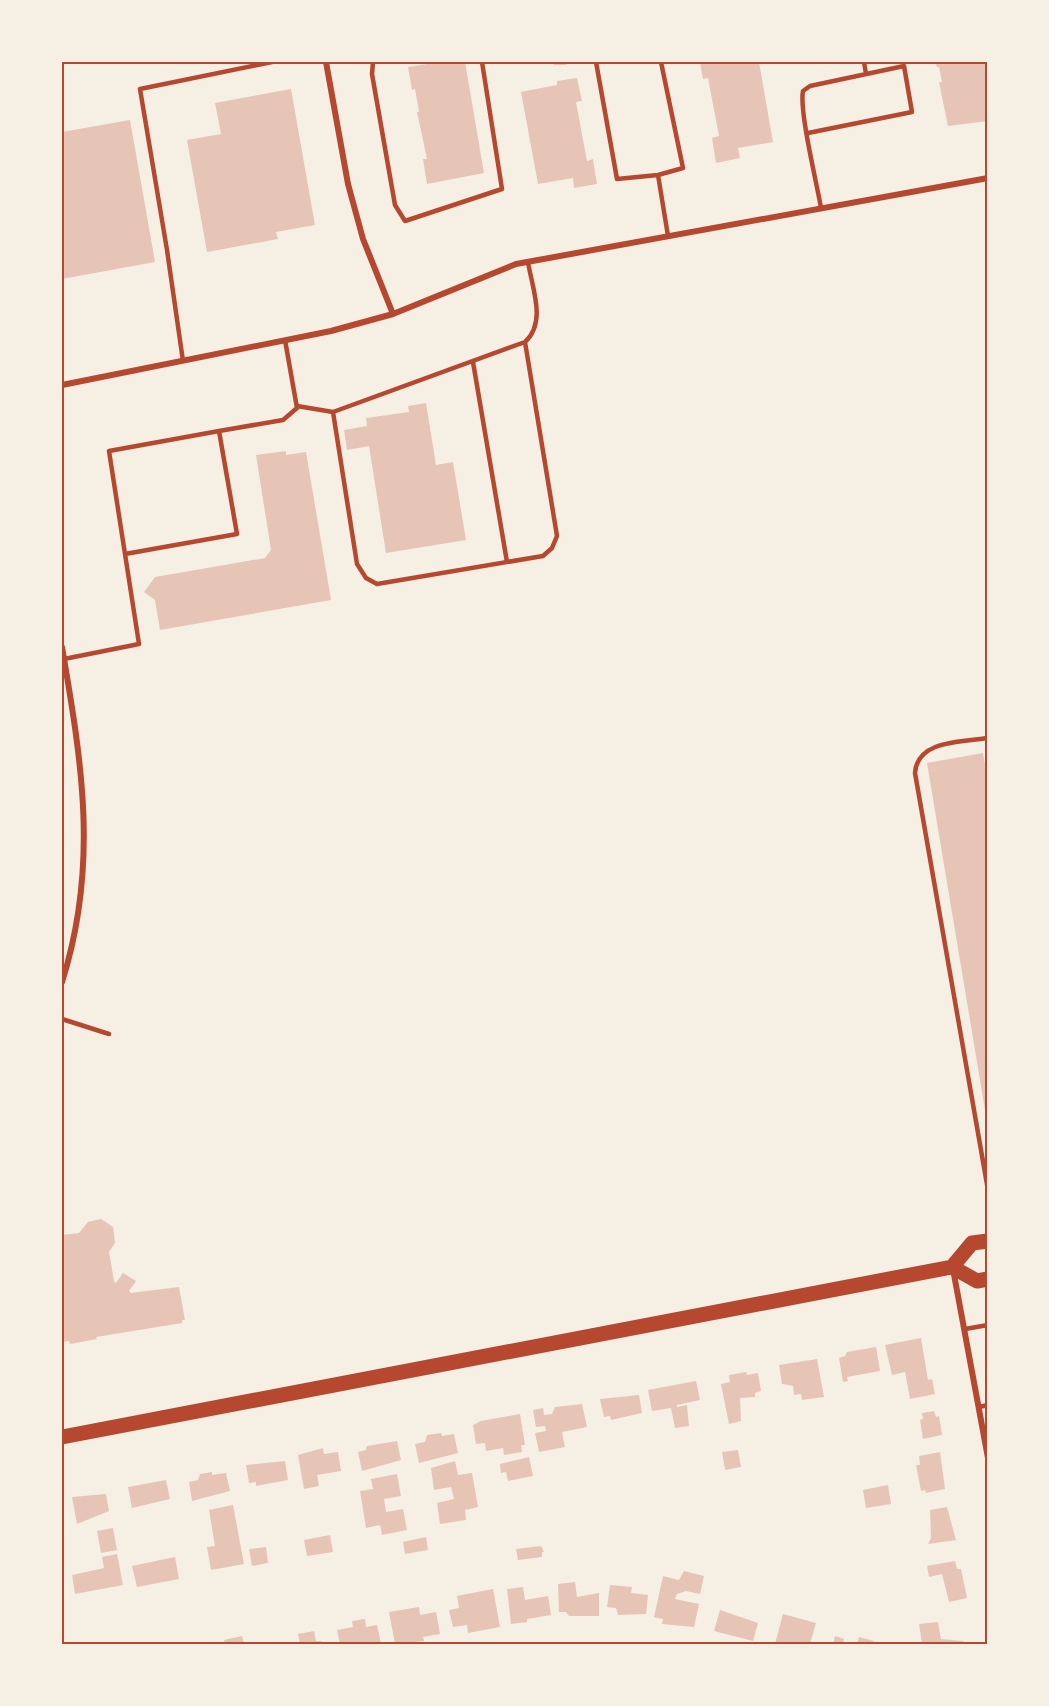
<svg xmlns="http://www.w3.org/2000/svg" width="1049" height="1706" font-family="'DejaVu Sans',sans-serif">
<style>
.building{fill:#e6c5b7}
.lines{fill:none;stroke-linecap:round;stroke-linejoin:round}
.service{stroke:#b5482f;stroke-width:4.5}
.minor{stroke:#b5482f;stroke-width:6}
.primary{stroke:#b5482f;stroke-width:15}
.neatline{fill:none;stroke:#b5482f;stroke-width:2}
</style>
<rect width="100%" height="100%" fill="#f6efe4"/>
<path class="building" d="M 440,62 L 465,62 L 484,173 L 427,184 L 423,159 L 427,159 L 417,112 L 419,112 L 415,89 L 412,90 L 408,67 Z
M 700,62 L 759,62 L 773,142 L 738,148 L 740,158 L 716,163 L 712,138 L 719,136 L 708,78 L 703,79 Z
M 935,62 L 988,62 L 988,121 L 948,126 L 939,82 L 942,82 L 939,67 L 937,67 Z
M 577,78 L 582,101 L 576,102 L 587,161 L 593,159 L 597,184 L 574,188 L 573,178 L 538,184 L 521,92 L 557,85 L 557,81 Z
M 291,89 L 315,225 L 276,232 L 278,239 L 207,252 L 187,140 L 221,134 L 215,103 Z
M 130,120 L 155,262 L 62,279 L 62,132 Z
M 426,403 L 436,465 L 453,462 L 466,540 L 386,553 L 369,446 L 347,450 L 344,430 L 367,426 L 366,418 L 409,412 L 408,406 Z
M 286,451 L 286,455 L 306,452 L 331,600 L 160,630 L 155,600 L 144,592 L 155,577 L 265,558 L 271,550 L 256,455 Z
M 983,753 L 988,782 L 986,1116 L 927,763 Z
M 101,1219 L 113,1227 L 115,1243 L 109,1252 L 114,1281 L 116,1283 L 123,1273 L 136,1281 L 129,1291 L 131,1293 L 179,1287 L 185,1320 L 182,1320 L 182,1323 L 96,1337 L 97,1339 L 70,1344 L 69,1341 L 62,1342 L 62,1235 L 79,1233 L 88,1222 Z
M 921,1338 L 928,1380 L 932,1379 L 935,1394 L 910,1399 L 905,1372 L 892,1375 L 885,1345 Z
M 876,1347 L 880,1371 L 847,1377 L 848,1381 L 843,1382 L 839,1358 L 845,1356 L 847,1352 Z
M 817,1359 L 824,1397 L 802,1400 L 801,1394 L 794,1395 L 793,1386 L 782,1384 L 779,1365 Z
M 746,1372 L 747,1375 L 758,1373 L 761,1391 L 755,1393 L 755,1397 L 740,1398 L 741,1421 L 729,1424 L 721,1384 L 730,1382 L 729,1375 Z
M 696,1381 L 700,1400 L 677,1405 L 677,1407 L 687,1405 L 689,1426 L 675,1428 L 671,1408 L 652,1411 L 648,1390 Z
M 639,1395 L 642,1413 L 611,1420 L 610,1416 L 604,1417 L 600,1399 Z
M 582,1404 L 587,1427 L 562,1432 L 565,1447 L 539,1452 L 535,1433 L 546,1431 L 545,1426 L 536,1427 L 533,1410 L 543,1408 L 544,1415 L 552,1414 L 555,1407 Z
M 934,1411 L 936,1417 L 939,1416 L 942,1435 L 923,1439 L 920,1420 L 923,1419 L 922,1413 Z
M 520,1414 L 525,1445 L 521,1445 L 522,1452 L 504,1455 L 503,1448 L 486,1451 L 485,1443 L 476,1444 L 473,1425 L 481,1421 Z
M 441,1433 L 442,1436 L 454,1434 L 458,1453 L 419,1463 L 415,1444 L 425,1442 L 427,1435 Z
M 397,1441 L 401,1460 L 362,1471 L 358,1452 L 366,1450 L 367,1446 Z
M 323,1448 L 324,1454 L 338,1452 L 341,1471 L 317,1475 L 319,1486 L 304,1489 L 298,1455 Z
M 738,1450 L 741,1467 L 725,1470 L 722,1452 Z
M 940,1452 L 945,1489 L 926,1493 L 925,1490 L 921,1491 L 916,1465 L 920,1465 L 919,1456 Z
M 529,1457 L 533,1476 L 508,1481 L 506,1472 L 501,1473 L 500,1464 Z
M 285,1461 L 288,1480 L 256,1486 L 256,1482 L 249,1483 L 246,1465 Z
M 455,1461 L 458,1475 L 472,1473 L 478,1507 L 465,1510 L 466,1520 L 440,1524 L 437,1503 L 454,1499 L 451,1487 L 434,1490 L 431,1468 Z
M 212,1472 L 212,1475 L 226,1473 L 230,1491 L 192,1501 L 189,1482 L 198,1480 L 200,1474 Z
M 397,1474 L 401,1496 L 384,1499 L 386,1512 L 403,1509 L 407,1530 L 382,1535 L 380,1525 L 366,1528 L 360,1491 L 373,1489 L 371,1479 Z
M 166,1480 L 170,1499 L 132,1508 L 128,1487 Z
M 888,1485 L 891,1504 L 866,1508 L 863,1490 Z
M 106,1494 L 109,1511 L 77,1524 L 72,1497 Z
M 233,1505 L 244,1564 L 211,1570 L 207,1547 L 215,1546 L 209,1510 Z
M 947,1507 L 956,1540 L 928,1544 L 931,1538 L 930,1510 Z
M 113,1528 L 117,1550 L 101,1553 L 97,1531 Z
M 330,1535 L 333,1552 L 307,1556 L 304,1540 Z
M 426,1537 L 428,1550 L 405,1554 L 403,1542 Z
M 541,1546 L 544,1552 L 542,1552 L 542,1557 L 518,1560 L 516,1549 Z
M 266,1547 L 268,1563 L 252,1566 L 249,1549 Z
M 117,1554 L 123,1585 L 75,1594 L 72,1575 L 104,1568 L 102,1557 Z
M 175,1557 L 179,1579 L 137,1587 L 132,1566 Z
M 955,1561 L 957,1569 L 961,1569 L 967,1598 L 949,1602 L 942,1574 L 929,1577 L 927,1566 Z
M 684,1571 L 704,1576 L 700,1594 L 686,1591 L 677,1594 L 675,1599 L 699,1604 L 694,1627 L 662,1624 L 663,1619 L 654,1617 L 663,1576 L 679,1580 Z
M 575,1582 L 577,1597 L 599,1593 L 599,1616 L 569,1616 L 566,1612 L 559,1612 L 558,1584 Z
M 610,1585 L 632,1587 L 631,1593 L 648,1595 L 646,1614 L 618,1615 L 616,1608 L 607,1607 Z
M 523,1587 L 525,1600 L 548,1596 L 551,1615 L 527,1619 L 527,1622 L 511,1624 L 507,1589 Z
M 493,1589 L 500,1627 L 468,1633 L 467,1625 L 453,1627 L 449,1610 L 459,1608 L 457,1596 Z
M 419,1607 L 420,1615 L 436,1612 L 440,1634 L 423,1637 L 424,1641 L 395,1644 L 389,1612 Z
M 720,1610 L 758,1623 L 753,1641 L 714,1631 Z
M 783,1614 L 816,1623 L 810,1644 L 775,1644 Z
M 365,1619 L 366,1627 L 377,1625 L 381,1644 L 340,1644 L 337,1630 L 353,1627 L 352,1621 Z
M 938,1622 L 941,1639 L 964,1641 L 963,1644 L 922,1644 L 919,1624 Z
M 314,1631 L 316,1641 L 321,1641 L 322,1644 L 300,1644 L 298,1634 Z
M 242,1636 L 244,1644 L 225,1644 L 224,1640 Z
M 835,1636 L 844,1639 L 843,1644 L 833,1644 Z
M 859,1637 L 874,1641 L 873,1644 L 857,1644 Z"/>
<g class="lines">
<path class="service" d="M 373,62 L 372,74 L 395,205 L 405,221 L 502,189 L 482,62
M 554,62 L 566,62
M 596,62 L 617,179 L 658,175 L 683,168 L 661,62
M 864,62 L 866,74
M 808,133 L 912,112 L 904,66 L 810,86 L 803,91 C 799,111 817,184 821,208
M 658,175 L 668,236
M 183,361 L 167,250 L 140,89 L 272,62
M 473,362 L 507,562
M 297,406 L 333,412 L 525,342 C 547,322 532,288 528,262
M 333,412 L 357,564 L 366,578 L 377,584 L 543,556 L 552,548 L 557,536 L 525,342
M 125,554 L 109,451 L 219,431
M 64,659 L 139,644 L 125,554 L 237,534 L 219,431 L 283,420 L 297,408 L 285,340
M 988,738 C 962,742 917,740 915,773 L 988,1190
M 62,1019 L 109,1034
M 965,1329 L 988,1325
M 979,1407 L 988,1405"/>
<path class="minor" d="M 326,62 L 348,184 L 363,239 L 393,314
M 62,385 L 331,331 L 393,314 L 516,264 L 988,178
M 62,647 C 82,764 99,865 62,982
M 953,1269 L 988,1458"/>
<path class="primary" d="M 952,1267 L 977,1281 L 988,1279
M 62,1437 L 952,1267 L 972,1243 L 988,1241"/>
</g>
<rect width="1049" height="1706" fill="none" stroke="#f6efe4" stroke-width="126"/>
<rect x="63" y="63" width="923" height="1580" class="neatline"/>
</svg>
